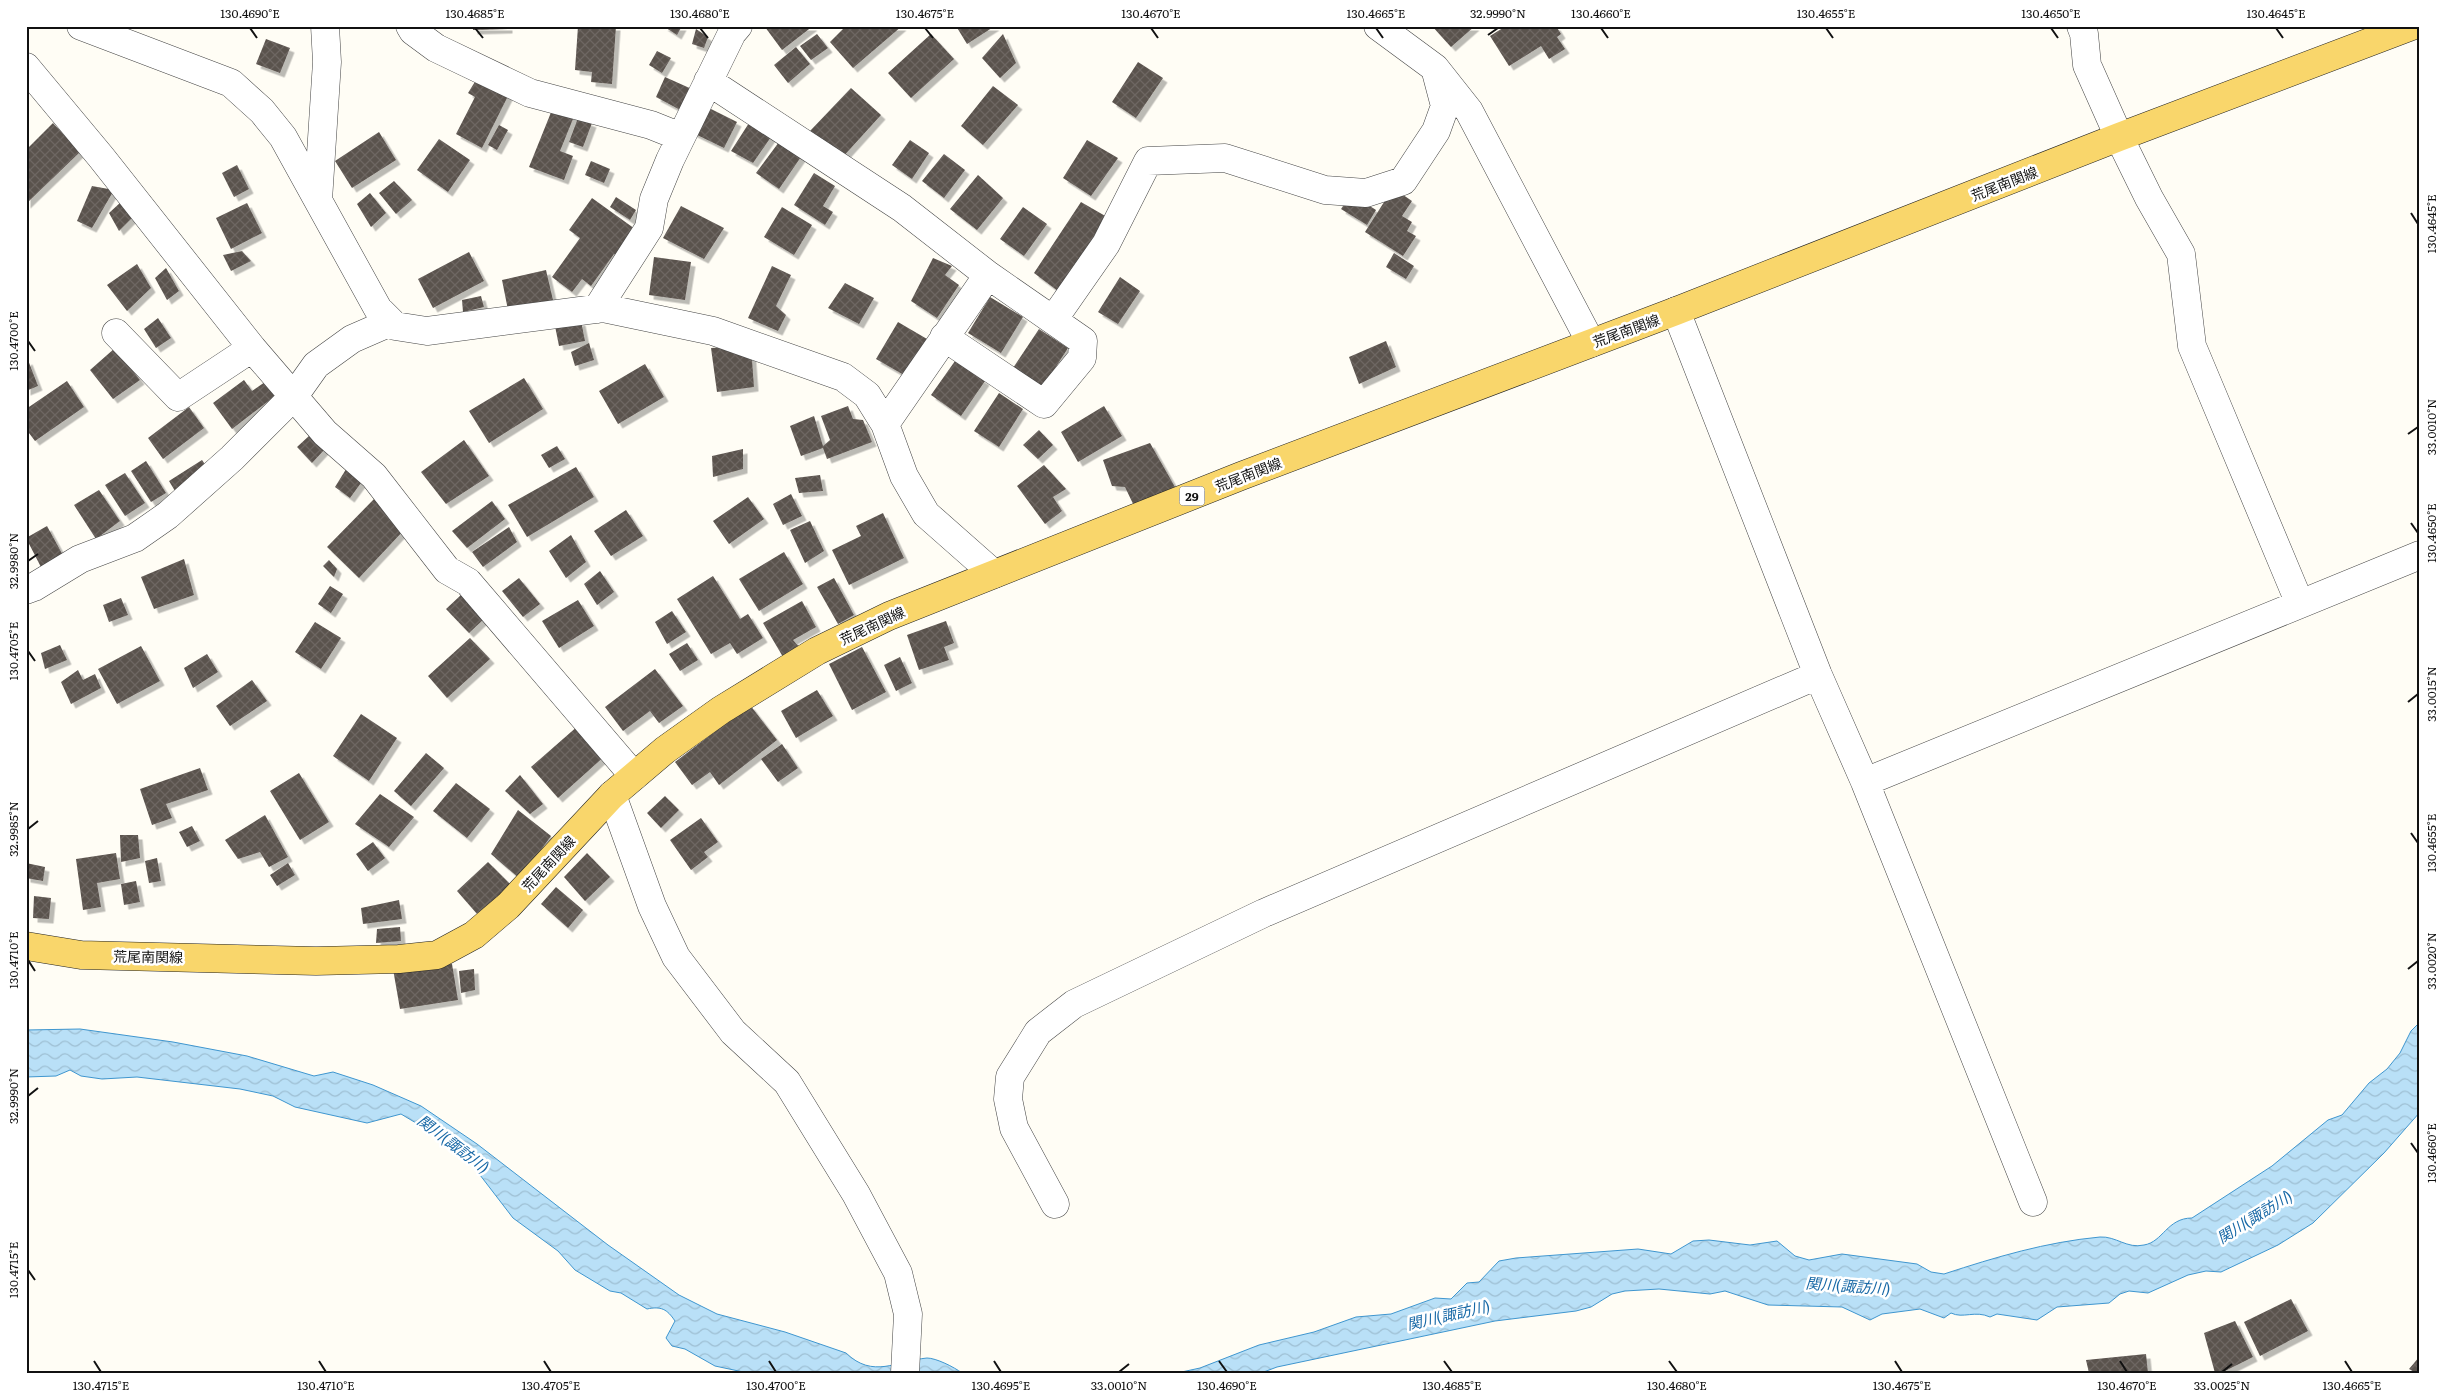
<svg xmlns="http://www.w3.org/2000/svg" width="2446" height="1399" font-family="Literata,'Noto Sans JP',serif">
<style>
.water{fill:url(#water-waves);stroke:#3f96cf}
.building{fill:url(#building-cross-hatch);filter:url(#shadow)}
.lines{fill:none;stroke-linecap:round;stroke-linejoin:round}
.minor-casing{stroke:#444;stroke-width:29}
.tertiary-casing{stroke:#444;stroke-width:29}
.primary-casing{stroke:#222;stroke-width:29}
.minor{stroke:#fff;stroke-width:28}
.tertiary{stroke:#fff;stroke-width:28}
.primary{stroke:#f9d66b;stroke-width:28}
.ticks{fill:none;stroke:#111;stroke-width:2}
.labels{text-anchor:middle;dominant-baseline:central;stroke-width:5;stroke-linejoin:round;paint-order:stroke}
.shield{fill:#fff;stroke:#585858;stroke-width:1}
.shield-label{font-size:12px;font-weight:bold;fill:#111}
.street-label{font-size:14px;fill:#111;stroke:#fff}
.water-label{font-size:15px;font-style:italic;fill:#1768a6;stroke:#fff}
.neatline{fill:none;stroke:#111;stroke-width:2}
.ticks-label{font-size:12px;text-anchor:middle;fill:#111}
</style>
<defs>
<pattern id="water-waves" width="16" height="10" patternUnits="userSpaceOnUse" patternTransform="scale(1.25)"><rect width="16" height="10" fill="#b9e0f7"/><path d="M0 5q4-4 8 0t8 0" fill="none" stroke="#9ebfd3"/></pattern>
<pattern id="building-cross-hatch" width="8" height="8" patternUnits="userSpaceOnUse" patternTransform="scale(1.25)"><rect width="8" height="8" fill="#5a524d"/><path d="M0 0l8 8M0 8l8-8" fill="none" stroke="#6d6662"/></pattern>
<filter id="shadow"><feDropShadow dx="4.5" dy="4.5" stdDeviation="0" flood-color="#0004"/></filter>
</defs>
<rect width="100%" height="100%" fill="#fffdf5"/>
<path class="water" d="M 2420,1022 L 2420,1112 L 2384,1153 L 2313,1223 L 2278,1245 L 2221,1272 L 2206,1271 L 2188,1275 L 2148,1293 L 2129,1291 L 2120,1294 L 2109,1303 L 2057,1307 L 2037,1320 L 1997,1314 L 1990,1317 C 1975,1310 1963,1319 1951,1313 L 1944,1318 L 1920,1309 L 1882,1314 L 1870,1320 L 1842,1307 L 1768,1305 L 1725,1291 L 1710,1294 L 1659,1289 L 1625,1291 L 1612,1294 L 1591,1307 L 1576,1311 L 1495,1321 L 1277,1367 L 1261,1373 L 1177,1373 L 1200,1368 L 1259,1345 L 1314,1332 L 1356,1317 L 1391,1314 L 1435,1298 L 1451,1299 L 1467,1283 L 1479,1282 L 1499,1261 L 1516,1258 L 1638,1249 L 1671,1254 L 1693,1241 L 1709,1240 L 1750,1245 L 1777,1241 L 1795,1256 L 1809,1260 L 1842,1254 L 1917,1264 L 1931,1272 L 1944,1274 C 1996,1257 2046,1242 2100,1237 C 2116,1236 2127,1249 2144,1245 C 2163,1242 2167,1218 2192,1218 L 2272,1166 L 2328,1120 L 2342,1115 L 2369,1083 L 2387,1069 L 2400,1053 L 2411,1031 Z
M 80,1029 L 173,1042 L 247,1056 L 314,1076 L 333,1072 L 373,1085 L 421,1106 L 477,1144 L 608,1245 L 679,1295 L 717,1314 L 785,1332 L 846,1353 C 873,1379 896,1361 927,1358 C 936,1358 954,1367 962,1373 L 748,1373 L 715,1366 L 685,1349 L 672,1346 L 666,1338 L 675,1321 C 667,1309 661,1306 647,1309 L 621,1293 L 610,1291 L 575,1270 L 558,1251 L 513,1218 L 470,1162 L 426,1129 L 401,1114 L 367,1123 L 295,1107 L 273,1096 L 240,1089 L 137,1077 L 102,1079 L 81,1076 L 70,1070 L 56,1076 L 26,1077 L 26,1030 Z"/>
<path class="building" d="M 473,26 L 508,26 L 508,29 L 473,30 Z
M 578,26 L 616,26 L 612,84 L 591,82 L 592,72 L 575,70 Z
M 663,26 L 682,26 L 677,35 Z
M 767,26 L 813,26 L 782,50 L 765,27 Z
M 846,26 L 902,26 L 853,68 L 830,42 Z
M 956,26 L 995,26 L 967,44 Z
M 1432,26 L 1475,26 L 1451,47 Z
M 1506,26 L 1556,26 L 1561,34 L 1557,37 L 1565,49 L 1549,59 L 1541,46 L 1509,66 L 1490,36 Z
M 696,29 L 708,37 L 704,48 L 692,44 Z
M 817,34 L 828,48 L 811,60 L 800,46 Z
M 931,34 L 954,59 L 911,98 L 888,73 Z
M 1003,34 L 1016,63 L 1000,78 L 982,58 Z
M 266,39 L 290,48 L 280,73 L 256,64 Z
M 796,47 L 810,64 L 788,83 L 774,65 Z
M 657,51 L 671,58 L 662,73 L 649,65 Z
M 1138,62 L 1163,78 L 1136,118 L 1112,102 Z
M 481,72 L 512,88 L 482,148 L 456,134 L 475,97 L 468,93 Z
M 665,77 L 694,90 L 684,112 L 656,97 Z
M 993,86 L 1018,105 L 983,145 L 961,126 Z
M 851,88 L 881,115 L 841,159 L 810,131 Z
M 554,105 L 575,114 L 560,151 L 573,156 L 564,180 L 529,167 Z
M 705,106 L 737,122 L 724,148 L 691,132 Z
M 578,118 L 592,123 L 583,147 L 569,142 Z
M 53,123 L 80,152 L 26,204 L 26,150 Z
M 749,123 L 771,137 L 753,163 L 731,151 Z
M 499,125 L 508,130 L 497,150 L 488,145 Z
M 379,132 L 396,160 L 352,188 L 335,161 Z
M 439,139 L 470,160 L 448,192 L 417,170 Z
M 910,140 L 929,153 L 912,179 L 892,165 Z
M 1087,140 L 1118,158 L 1091,196 L 1063,178 Z
M 779,142 L 803,154 L 779,189 L 756,173 Z
M 944,154 L 965,170 L 944,198 L 922,181 Z
M 591,161 L 610,169 L 604,183 L 585,175 Z
M 237,165 L 249,189 L 234,197 L 222,173 Z
M 814,173 L 835,186 L 823,206 L 833,212 L 825,225 L 794,205 Z
M 978,175 L 1003,198 L 977,230 L 950,209 Z
M 394,181 L 412,200 L 396,214 L 379,193 Z
M 92,186 L 114,190 L 92,228 L 77,221 Z
M 1393,188 L 1412,201 L 1402,216 L 1412,222 L 1407,231 L 1416,236 L 1403,256 L 1365,232 Z
M 370,193 L 386,213 L 371,227 L 357,204 Z
M 1351,194 L 1376,210 L 1367,225 L 1341,209 Z
M 616,197 L 636,210 L 630,220 L 610,207 Z
M 592,198 L 642,234 L 623,260 L 614,254 L 591,286 L 582,279 L 572,292 L 552,277 L 580,238 L 569,230 Z
M 121,202 L 133,217 L 119,231 L 109,213 Z
M 1081,202 L 1107,217 L 1058,291 L 1034,273 Z
M 247,203 L 262,233 L 231,249 L 216,218 Z
M 681,206 L 724,228 L 704,259 L 663,238 Z
M 782,207 L 812,225 L 794,255 L 764,237 Z
M 1023,207 L 1047,224 L 1024,256 L 1000,239 Z
M 242,251 L 251,261 L 231,271 L 223,255 Z
M 469,252 L 484,281 L 433,308 L 418,279 Z
M 1394,253 L 1414,266 L 1406,279 L 1386,267 Z
M 654,257 L 691,262 L 685,300 L 649,295 Z
M 933,258 L 952,266 L 945,275 L 959,285 L 937,318 L 911,301 Z
M 137,264 L 151,288 L 127,311 L 107,285 Z
M 772,266 L 791,275 L 776,306 L 786,315 L 778,331 L 748,318 Z
M 166,268 L 179,291 L 167,300 L 155,278 Z
M 546,270 L 553,300 L 508,310 L 502,280 Z
M 1120,277 L 1140,291 L 1118,324 L 1098,312 Z
M 845,283 L 874,298 L 859,324 L 828,308 Z
M 481,296 L 484,307 L 463,312 L 462,300 Z
M 990,297 L 1023,317 L 1001,353 L 968,333 Z
M 158,318 L 171,338 L 156,348 L 144,329 Z
M 581,321 L 585,341 L 559,346 L 555,326 Z
M 898,322 L 927,339 L 904,375 L 876,359 Z
M 1039,329 L 1068,348 L 1043,387 L 1013,368 Z
M 1386,341 L 1396,367 L 1359,384 L 1349,357 Z
M 589,343 L 594,360 L 575,366 L 571,352 Z
M 751,346 L 754,387 L 717,392 L 711,348 Z
M 115,348 L 140,380 L 113,399 L 90,370 Z
M 28,360 L 38,386 L 26,391 L 26,361 Z
M 955,361 L 985,381 L 961,416 L 931,395 Z
M 645,364 L 664,397 L 618,424 L 599,391 Z
M 524,378 L 543,409 L 489,443 L 469,411 Z
M 244,380 L 252,391 L 265,382 L 275,396 L 232,429 L 213,403 Z
M 67,381 L 84,407 L 35,441 L 26,429 L 26,409 Z
M 999,393 L 1023,409 L 999,447 L 974,431 Z
M 848,406 L 853,419 L 863,420 L 872,442 L 827,459 L 823,448 L 801,456 L 790,426 L 814,416 L 823,446 L 830,440 L 821,416 Z
M 1104,406 L 1122,436 L 1078,462 L 1061,432 Z
M 189,407 L 204,428 L 163,459 L 148,438 Z
M 1039,430 L 1053,445 L 1038,459 L 1023,445 Z
M 310,435 L 325,449 L 312,463 L 297,447 Z
M 464,440 L 489,476 L 446,504 L 421,472 Z
M 1150,443 L 1175,487 L 1135,508 L 1125,487 L 1112,486 L 1103,460 Z
M 557,446 L 565,459 L 549,468 L 541,455 Z
M 743,449 L 743,469 L 713,477 L 712,456 Z
M 202,460 L 213,476 L 178,496 L 169,481 Z
M 146,461 L 166,493 L 151,502 L 131,471 Z
M 1044,465 L 1066,489 L 1053,497 L 1062,511 L 1045,524 L 1017,486 Z
M 348,466 L 366,476 L 350,498 L 335,487 Z
M 576,467 L 594,497 L 527,537 L 508,505 Z
M 125,473 L 145,503 L 125,516 L 105,485 Z
M 820,475 L 823,491 L 799,493 L 795,478 Z
M 99,490 L 120,521 L 96,539 L 74,505 Z
M 791,494 L 802,516 L 783,525 L 773,504 Z
M 748,497 L 764,519 L 729,544 L 713,521 Z
M 374,499 L 405,529 L 359,578 L 327,547 Z
M 492,501 L 505,519 L 467,548 L 452,531 Z
M 626,510 L 643,536 L 611,556 L 594,531 Z
M 883,513 L 904,558 L 849,585 L 832,550 L 861,536 L 856,526 Z
M 810,521 L 824,551 L 805,563 L 790,530 Z
M 47,526 L 65,559 L 43,571 L 26,538 Z
M 509,527 L 517,542 L 483,567 L 472,552 Z
M 571,535 L 586,562 L 566,578 L 549,551 Z
M 784,552 L 803,584 L 759,611 L 739,579 Z
M 184,559 L 194,595 L 154,609 L 141,577 Z
M 329,560 L 337,569 L 334,577 L 323,566 Z
M 600,571 L 614,592 L 597,605 L 584,584 Z
M 713,576 L 740,619 L 748,614 L 763,638 L 737,654 L 730,643 L 711,654 L 677,599 Z
M 519,578 L 540,604 L 523,617 L 502,591 Z
M 834,578 L 854,615 L 838,624 L 817,587 Z
M 330,586 L 343,594 L 331,613 L 318,604 Z
M 461,595 L 484,619 L 469,633 L 446,609 Z
M 121,598 L 128,615 L 109,622 L 103,605 Z
M 578,600 L 594,626 L 559,648 L 542,621 Z
M 802,601 L 816,627 L 793,640 L 800,648 L 783,657 L 763,623 Z
M 672,611 L 686,632 L 667,644 L 655,622 Z
M 946,621 L 954,643 L 944,647 L 949,660 L 919,670 L 907,635 Z
M 315,622 L 341,638 L 321,669 L 295,652 Z
M 470,638 L 490,659 L 447,698 L 428,676 Z
M 687,643 L 698,660 L 680,671 L 669,654 Z
M 60,645 L 67,660 L 45,669 L 41,653 Z
M 141,646 L 160,681 L 117,704 L 98,669 Z
M 862,647 L 886,692 L 852,710 L 829,664 Z
M 207,654 L 218,672 L 193,688 L 184,668 Z
M 900,657 L 912,683 L 896,691 L 884,665 Z
M 655,669 L 683,706 L 659,723 L 650,711 L 623,731 L 605,707 Z
M 78,670 L 83,680 L 95,674 L 101,688 L 71,704 L 61,682 Z
M 252,680 L 267,701 L 230,726 L 216,706 Z
M 817,690 L 833,716 L 796,738 L 781,711 Z
M 750,705 L 777,740 L 719,785 L 710,772 L 692,785 L 675,762 Z
M 361,714 L 397,738 L 369,781 L 333,756 Z
M 579,725 L 606,755 L 558,798 L 531,767 Z
M 782,744 L 798,768 L 778,782 L 761,759 Z
M 426,753 L 444,768 L 411,806 L 394,791 Z
M 200,768 L 208,790 L 166,804 L 172,818 L 152,825 L 140,789 Z
M 299,773 L 329,822 L 300,840 L 270,791 Z
M 520,775 L 543,804 L 530,814 L 505,791 Z
M 456,783 L 490,809 L 467,838 L 433,811 Z
M 380,794 L 414,817 L 389,847 L 355,824 Z
M 665,796 L 679,810 L 661,828 L 647,813 Z
M 518,810 L 551,836 L 520,879 L 491,854 Z
M 265,815 L 288,857 L 269,867 L 260,852 L 238,859 L 225,840 Z
M 701,818 L 718,842 L 704,852 L 708,857 L 691,870 L 670,840 Z
M 192,826 L 200,841 L 187,847 L 179,832 Z
M 120,835 L 138,835 L 140,858 L 121,862 Z
M 373,842 L 385,858 L 368,871 L 356,854 Z
M 116,853 L 120,879 L 97,883 L 101,907 L 83,910 L 76,859 Z
M 587,853 L 610,877 L 585,901 L 564,877 Z
M 157,858 L 161,881 L 149,883 L 145,861 Z
M 488,862 L 511,885 L 478,915 L 457,891 Z
M 26,863 L 45,867 L 43,881 L 26,878 Z
M 288,863 L 295,875 L 277,886 L 270,875 Z
M 136,881 L 140,902 L 124,905 L 121,884 Z
M 556,887 L 583,910 L 568,928 L 541,904 Z
M 34,896 L 51,898 L 49,919 L 33,918 Z
M 399,900 L 402,919 L 363,924 L 361,908 Z
M 400,927 L 401,941 L 376,943 L 377,929 Z
M 452,964 L 458,1000 L 400,1009 L 393,969 Z
M 474,969 L 475,990 L 461,993 L 459,971 Z
M 2291,1299 L 2308,1331 L 2260,1356 L 2244,1322 Z
M 2235,1321 L 2253,1357 L 2221,1373 L 2215,1373 L 2204,1333 Z
M 2146,1354 L 2148,1373 L 2089,1373 L 2086,1360 Z
M 2420,1356 L 2420,1373 L 2416,1373 L 2409,1369 Z"/>
<g class="lines">
<defs>
<path id="minor" d="M 81,26 L 231,83 L 262,111 L 283,137 L 378,309 L 395,326 L 427,331 L 603,308 L 713,331 L 843,377 L 867,395 L 885,424 L 904,476 L 926,514 L 994,574
M 410,26 L 413,31 L 436,48 L 530,93 L 651,125 L 681,137
M 1378,26 L 1435,68 L 1469,111 L 1591,343
M 2081,26 L 2084,34 L 2087,65 L 2119,137 L 2149,198 L 2181,254 L 2192,346 L 2300,604
M 26,67 L 101,157 L 252,348
M 708,81 L 902,208 L 988,275 L 1083,341 L 1082,358 L 1044,404 L 944,337
M 318,200 L 327,62 L 325,26
M 597,309 L 649,228 L 654,199 L 670,160 L 732,33 L 738,26
M 1676,311 L 1818,675 L 1865,782 L 2033,1202
M 1053,320 L 1106,244 L 1148,161 L 1225,158 L 1325,190 L 1366,193 L 1403,181 L 1436,131 L 1445,106 L 1435,68
M 116,333 L 178,397 L 252,348 L 325,433 L 374,476 L 447,570 L 468,582 L 634,776
M 885,424 L 988,275
M 26,590 L 34,587 L 80,559 L 135,538 L 168,515 L 232,458 L 294,396 L 316,365 L 352,339 L 391,322
M 1865,782 L 2420,555
M 1055,1204 L 1014,1128 L 1008,1099 L 1010,1077 L 1038,1032 L 1074,1004 L 1264,913 L 1818,675"/>
<path id="tertiary" d="M 612,795 L 652,906 L 676,957 L 733,1032 L 787,1082 L 856,1194 L 898,1273 L 908,1314 L 905,1373"/>
<path id="primary" d="M 26,946 L 81,955 L 316,961 L 399,959 L 437,955 L 474,935 L 508,906 L 612,795 L 665,750 L 721,710 L 817,651 L 889,616 L 1241,476 L 1676,311 L 2119,137 L 2412,26"/>
</defs>
<use href="#minor" class="minor-casing"/>
<use href="#tertiary" class="tertiary-casing"/>
<use href="#primary" class="primary-casing"/>
<use href="#minor" class="minor"/>
<use href="#tertiary" class="tertiary"/>
<use href="#primary" class="primary"/>
</g>
<path class="ticks" d="M 250,28 L 257,38M 475,28 L 483,38M 700,28 L 708,38M 925,28 L 933,38M 1151,28 L 1158,38M 1376,28 L 1383,38M 1601,28 L 1608,38M 1826,28 L 1833,38M 2051,28 L 2058,38M 2276,28 L 2283,38M 1488,35 L 1498,28M 2411,213 L 2418,224M 28,341 L 35,351M 2408,434 L 2418,427M 2411,523 L 2418,533M 28,561 L 38,554M 28,651 L 35,661M 2408,702 L 2418,694M 28,829 L 38,821M 2411,833 L 2418,843M 28,960 L 35,971M 2408,969 L 2418,961M 28,1096 L 38,1088M 2411,1143 L 2418,1153M 28,1270 L 35,1280M 94,1361 L 101,1372M 319,1361 L 326,1372M 544,1361 L 551,1372M 769,1361 L 776,1372M 994,1361 L 1001,1372M 1219,1361 L 1227,1372M 1444,1361 L 1452,1372M 1669,1361 L 1677,1372M 1895,1361 L 1902,1372M 2120,1361 L 2127,1372M 2345,1361 L 2352,1372M 1119,1372 L 1129,1364M 2222,1372 L 2232,1364"/>
<g class="labels">
<rect class="shield" x="1179.5" y="486.5" width="25" height="19" rx="4"/>
<g class="shield-label">
<text x="1192" y="496">29</text>
</g>
<g class="street-label">
<text transform="translate(2004 183) rotate(-21)">荒尾南関線</text>
<text transform="translate(1626 330) rotate(-20)">荒尾南関線</text>
<text transform="translate(1248 474) rotate(-21)">荒尾南関線</text>
<text transform="translate(872 625) rotate(-25)">荒尾南関線</text>
<text transform="translate(548 863) rotate(-47)">荒尾南関線</text>
<text transform="translate(148 956) rotate(1)">荒尾南関線</text>
</g>
<g class="water-label">
<text transform="translate(454 1143) rotate(37)">関川(諏訪川)</text>
<text transform="translate(2254 1216) rotate(-32)">関川(諏訪川)</text>
<text transform="translate(1848 1285) rotate(4)">関川(諏訪川)</text>
<text transform="translate(1448 1314) rotate(-13)">関川(諏訪川)</text>
</g>
</g>
<rect width="2446" height="1399" fill="none" stroke="#ffffff" stroke-width="55"/>
<rect x="28" y="28" width="2390" height="1344" class="neatline"/>
<g class="ticks-label">
<text x="250" y="18">130.4690°E</text>
<text x="475" y="18">130.4685°E</text>
<text x="700" y="18">130.4680°E</text>
<text x="925" y="18">130.4675°E</text>
<text x="1151" y="18">130.4670°E</text>
<text x="1376" y="18">130.4665°E</text>
<text x="1498" y="18">32.9990°N</text>
<text x="1601" y="18">130.4660°E</text>
<text x="1826" y="18">130.4655°E</text>
<text x="2051" y="18">130.4650°E</text>
<text x="2276" y="18">130.4645°E</text>
<text transform="translate(2432 224) rotate(-90)" y="4">130.4645°E</text>
<text transform="translate(14 341) rotate(-90)" y="4">130.4700°E</text>
<text transform="translate(2432 427) rotate(-90)" y="4">33.0010°N</text>
<text transform="translate(2432 533) rotate(-90)" y="4">130.4650°E</text>
<text transform="translate(14 561) rotate(-90)" y="4">32.9980°N</text>
<text transform="translate(14 651) rotate(-90)" y="4">130.4705°E</text>
<text transform="translate(2432 694) rotate(-90)" y="4">33.0015°N</text>
<text transform="translate(14 829) rotate(-90)" y="4">32.9985°N</text>
<text transform="translate(2432 843) rotate(-90)" y="4">130.4655°E</text>
<text transform="translate(14 960) rotate(-90)" y="4">130.4710°E</text>
<text transform="translate(2432 961) rotate(-90)" y="4">33.0020°N</text>
<text transform="translate(14 1096) rotate(-90)" y="4">32.9990°N</text>
<text transform="translate(2432 1153) rotate(-90)" y="4">130.4660°E</text>
<text transform="translate(14 1270) rotate(-90)" y="4">130.4715°E</text>
<text x="101" y="1390">130.4715°E</text>
<text x="326" y="1390">130.4710°E</text>
<text x="551" y="1390">130.4705°E</text>
<text x="776" y="1390">130.4700°E</text>
<text x="1001" y="1390">130.4695°E</text>
<text x="1119" y="1390">33.0010°N</text>
<text x="1227" y="1390">130.4690°E</text>
<text x="1452" y="1390">130.4685°E</text>
<text x="1677" y="1390">130.4680°E</text>
<text x="1902" y="1390">130.4675°E</text>
<text x="2127" y="1390">130.4670°E</text>
<text x="2222" y="1390">33.0025°N</text>
<text x="2352" y="1390">130.4665°E</text>
</g>
</svg>
